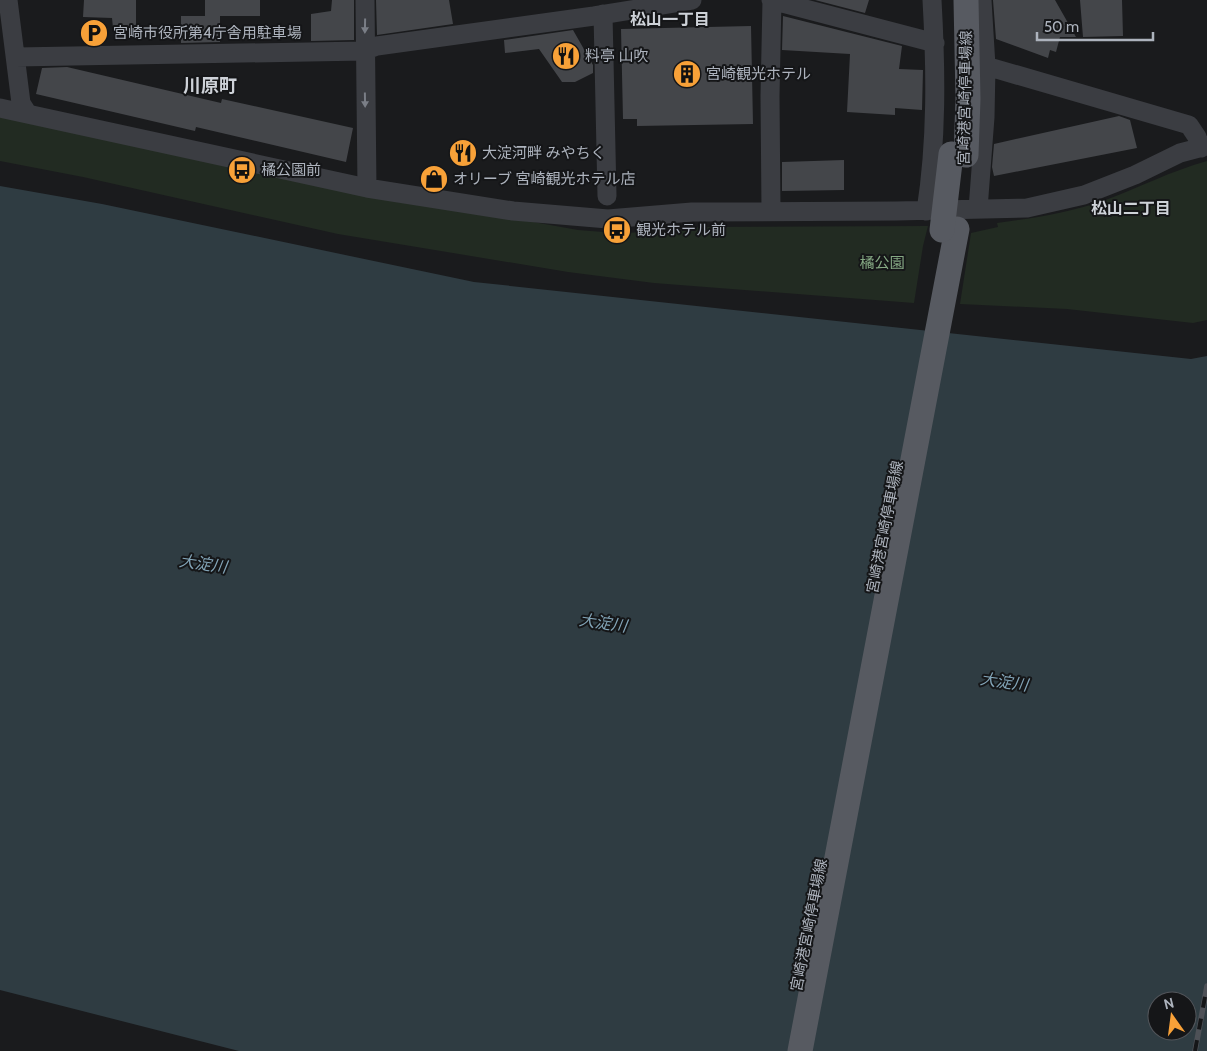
<svg xmlns="http://www.w3.org/2000/svg" width="1207" height="1051" font-family="Cabin,'Noto Sans JP',sans-serif">
<style>
.green{fill:#222b22}
.water{fill:#2f3c42;fill-rule:evenodd}
.building{fill:#44464a}
.lines{fill:none;stroke-linecap:round;stroke-linejoin:round}
.minor{stroke:#3b3d42;stroke-width:19}
.major{stroke:#575a61;stroke-width:25}
.rail-casing{stroke:#4e5157;stroke-width:5.5}
.rail{stroke:#151618;stroke-width:4;stroke-dasharray:11;stroke-linecap:butt}
.major-bridge{stroke:#575a61;stroke-width:25}
.oneway{fill:#7a7e86}
.labels{text-anchor:middle;dominant-baseline:central;stroke-width:4;stroke-linejoin:round;paint-order:stroke}
.poi-label{font-size:15px;fill:#adb3bd;stroke:#151618;text-anchor:start}
.street-label{font-size:15px;fill:#adb3bd;stroke:#151618}
.park-label{font-size:15px;fill:#85a883;stroke:#151618}
.neighbourhood-label{font-size:16px;font-weight:bold;fill:#ced2d8;stroke:#151618}
.water-label{font-size:16px;font-style:italic;fill:#83a5b8;stroke:#151618}
.quarter-label{font-size:18px;font-weight:bold;fill:#ced2d8;stroke:#151618}
</style>
<rect width="100%" height="100%" fill="#1a1b1d"/>
<path class="green" d="M 0,117 L 398,202 L 511,218 L 578,230 L 616,233 L 654,232 L 699,227 L 928,226 L 923,246 L 914,303 L 654,283 L 568,272 L 338,234 L 83,177 L 0,161 Z
M 1207,161 L 1207,320 L 1193,323 L 1067,309 L 960,304 L 971,233 L 998,227 L 997,223 C 1034,218 1068,213 1103,201 C 1138,188 1171,171 1207,161 Z"/>
<path class="water" d="M 0,186 L 102,204 L 474,282 L 1191,359 L 1207,356 L 1207,1051 L 239,1051 L 0,990 ZM 1157,1001 L 1187,1001 L 1187,1031 L 1157,1031 Z"/>
<path class="building" d="M 84,0 L 136,0 L 136,28 L 113,28 L 112,18 L 83,17 Z
M 205,0 L 260,0 L 260,16 L 220,16 L 220,42 L 181,43 L 181,16 L 205,16 Z
M 332,0 L 354,0 L 354,40 L 311,41 L 311,14 L 331,11 Z
M 376,0 L 449,0 L 453,24 L 377,35 Z
M 815,0 L 869,0 L 865,13 Z
M 993,0 L 1055,0 L 1076,37 L 1060,37 L 1056,52 L 1050,50 L 1048,58 L 996,39 Z
M 1080,0 L 1122,0 L 1123,36 L 1083,37 Z
M 783,16 L 902,46 L 899,69 L 923,70 L 922,110 L 895,108 L 895,115 L 847,112 L 850,54 L 782,50 Z
M 751,26 L 753,124 L 637,126 L 637,119 L 623,119 L 621,29 Z
M 573,30 L 593,65 L 593,73 L 575,82 L 562,82 L 539,49 L 505,53 L 504,40 Z
M 67,67 L 221,103 L 222,99 L 353,128 L 346,162 L 196,127 L 195,131 L 36,94 L 42,68 Z
M 1119,116 L 1130,120 L 1137,148 L 994,176 L 992,167 L 994,144 Z
M 844,160 L 844,190 L 782,191 L 782,162 Z"/>
<g class="lines">
<path class="minor" d="M 8,0 L 21,103 L 28,114
M 365,0 L 367,188
M 771,0 L 935,43
M 603,14 L 607,196
M 16,57 L 364,51 L 377,46 L 594,16 L 692,0
M 986,66 L 1189,125 L 1197,137 L 1201,148
M 0,108 L 367,188 L 513,211 L 608,219 L 692,212 L 896,211 L 1027,208 L 1084,195 L 1135,175 L 1180,153 L 1207,146
M 978,209 L 985,117 L 986,66 L 982,0
M 771,211 L 770,96 L 772,0
M 926,211 C 937,141 936,70 932,0"/>
<path class="major" d="M 966,0 L 968,99 L 966,155
M 800,1051 L 957,229"/>
<defs>
<path id="rail" d="M 1195,1051 L 1207,986"/>
</defs>
<use href="#rail" class="rail-casing"/>
<use href="#rail" class="rail"/>
<path class="major-bridge" d="M 942,230 L 951,154"/>
</g>
<defs><path id="oneway-solid" d="M-6-.8H1V-3.2L6.5 0L1 3.2V.8H-6Z" transform="scale(1.25)"/></defs>
<g class="oneway">
<use href="#oneway-solid" transform="translate(365 26) rotate(91)"/>
<use href="#oneway-solid" transform="translate(365 100) rotate(89)"/>
</g>
<defs>
<symbol id="parking-disc" viewBox="-11 -11 22 22"><circle r="9.5" fill="#f8a138" stroke="#151618"/><path d="M-3.5-5.5H1a3.5 3.5 0 0 1 0 7H-1V5.5H-3.5ZM-1-3.4V-.6H.8a1.4 1.4 0 0 0 0-2.8Z" fill="#111"/></symbol>
<symbol id="restaurant-disc" viewBox="-11 -11 22 22"><circle r="9.5" fill="#f8a138" stroke="#151618"/><path d="M-5-6h1v4h1v-4h1v4h1v-4h1v5L-1.5 .5V6h-2V.5L-5-1ZM5-6V6H3V1.5H1.5Q1.5-4 5-6Z" fill="#111"/></symbol>
<symbol id="building-disc" viewBox="-11 -11 22 22"><circle r="9.5" fill="#f8a138" stroke="#151618"/><path d="M-4-6H4V6H1V3H-1V6H-4ZM-2.5-4.3h1.7v1.8h-1.7ZM.8-4.3h1.7v1.8H.8ZM-2.5-1h1.7V.8h-1.7ZM.8-1h1.7V.8H.8Z" fill="#111"/></symbol>
<symbol id="bus-disc" viewBox="-11 -11 22 22"><circle r="9.5" fill="#f8a138" stroke="#151618"/><path d="M-5-6H5V4H4V6H2V4H-2V6H-4V4H-5ZM-3.5-4V0h7V-4ZM-3.5 1.2v1.5H-2V1.2ZM2 1.2v1.5H3.5V1.2Z" fill="#111"/></symbol>
<symbol id="shop-disc" viewBox="-11 -11 22 22"><circle r="9.5" fill="#f8a138" stroke="#151618"/><path d="M-5-2.5h2.3a2.7 3.5 0 0 1 5.4 0H5L5.5 6h-11ZM-1.5-2.5h3a1.5 2.3 0 0 0-3 0Z" fill="#111"/></symbol>
</defs>
<g fill-rule="evenodd">
<use href="#parking-disc" x="78" y="17" width="32" height="32"/>
<use href="#restaurant-disc" x="550" y="40" width="32" height="32"/>
<use href="#building-disc" x="671" y="58" width="32" height="32"/>
<use href="#restaurant-disc" x="447" y="137" width="32" height="32"/>
<use href="#bus-disc" x="226" y="154" width="32" height="32"/>
<use href="#shop-disc" x="418" y="163" width="32" height="32"/>
<use href="#bus-disc" x="601" y="214" width="32" height="32"/>
</g>
<g class="labels">
<g class="poi-label">
<text x="113" y="33">宮崎市役所第4庁舎用駐車場</text>
<text x="585" y="56">料亭 山吹</text>
<text x="706" y="74">宮崎観光ホテル</text>
<text x="482" y="153">大淀河畔 みやちく</text>
<text x="261" y="170">橘公園前</text>
<text x="453" y="179">オリーブ 宮崎観光ホテル店</text>
<text x="636" y="230">観光ホテル前</text>
</g>
<g class="street-label">
<text transform="translate(965 98) rotate(-89)">宮崎港宮崎停車場線</text>
<text transform="translate(885 527) rotate(-79)">宮崎港宮崎停車場線</text>
<text transform="translate(809 925) rotate(-79)">宮崎港宮崎停車場線</text>
</g>
<g class="park-label">
<text x="882" y="263">橘公園</text>
</g>
<g class="neighbourhood-label">
<text x="670" y="19">松山一丁目</text>
<text x="1131" y="208">松山二丁目</text>
</g>
<g class="water-label">
<text transform="translate(203 564) rotate(8)">大淀川</text>
<text transform="translate(603 623) rotate(8)">大淀川</text>
<text transform="translate(1004 682) rotate(8)">大淀川</text>
</g>
<g class="quarter-label">
<text x="210" y="86">川原町</text>
</g>
</g>
<g transform="translate(1172 1016) rotate(346)"><circle r="24" fill="#151618" stroke="#52555a"/>
<path d="M0-4L9 19L0 12L-9 19Z" fill="#f8a138"/>
<text y="-8" font-size="14" font-weight="bold" text-anchor="middle" fill="#adb3bd">N</text>
</g>
<path d="M1037 32v8h116v-8" fill="none" stroke="#adb3bd" stroke-width="2.5"/>
<text x="1044" y="32" font-size="15" fill="#adb3bd" stroke="#151618" stroke-width="4" paint-order="stroke">50 m</text>
</svg>
